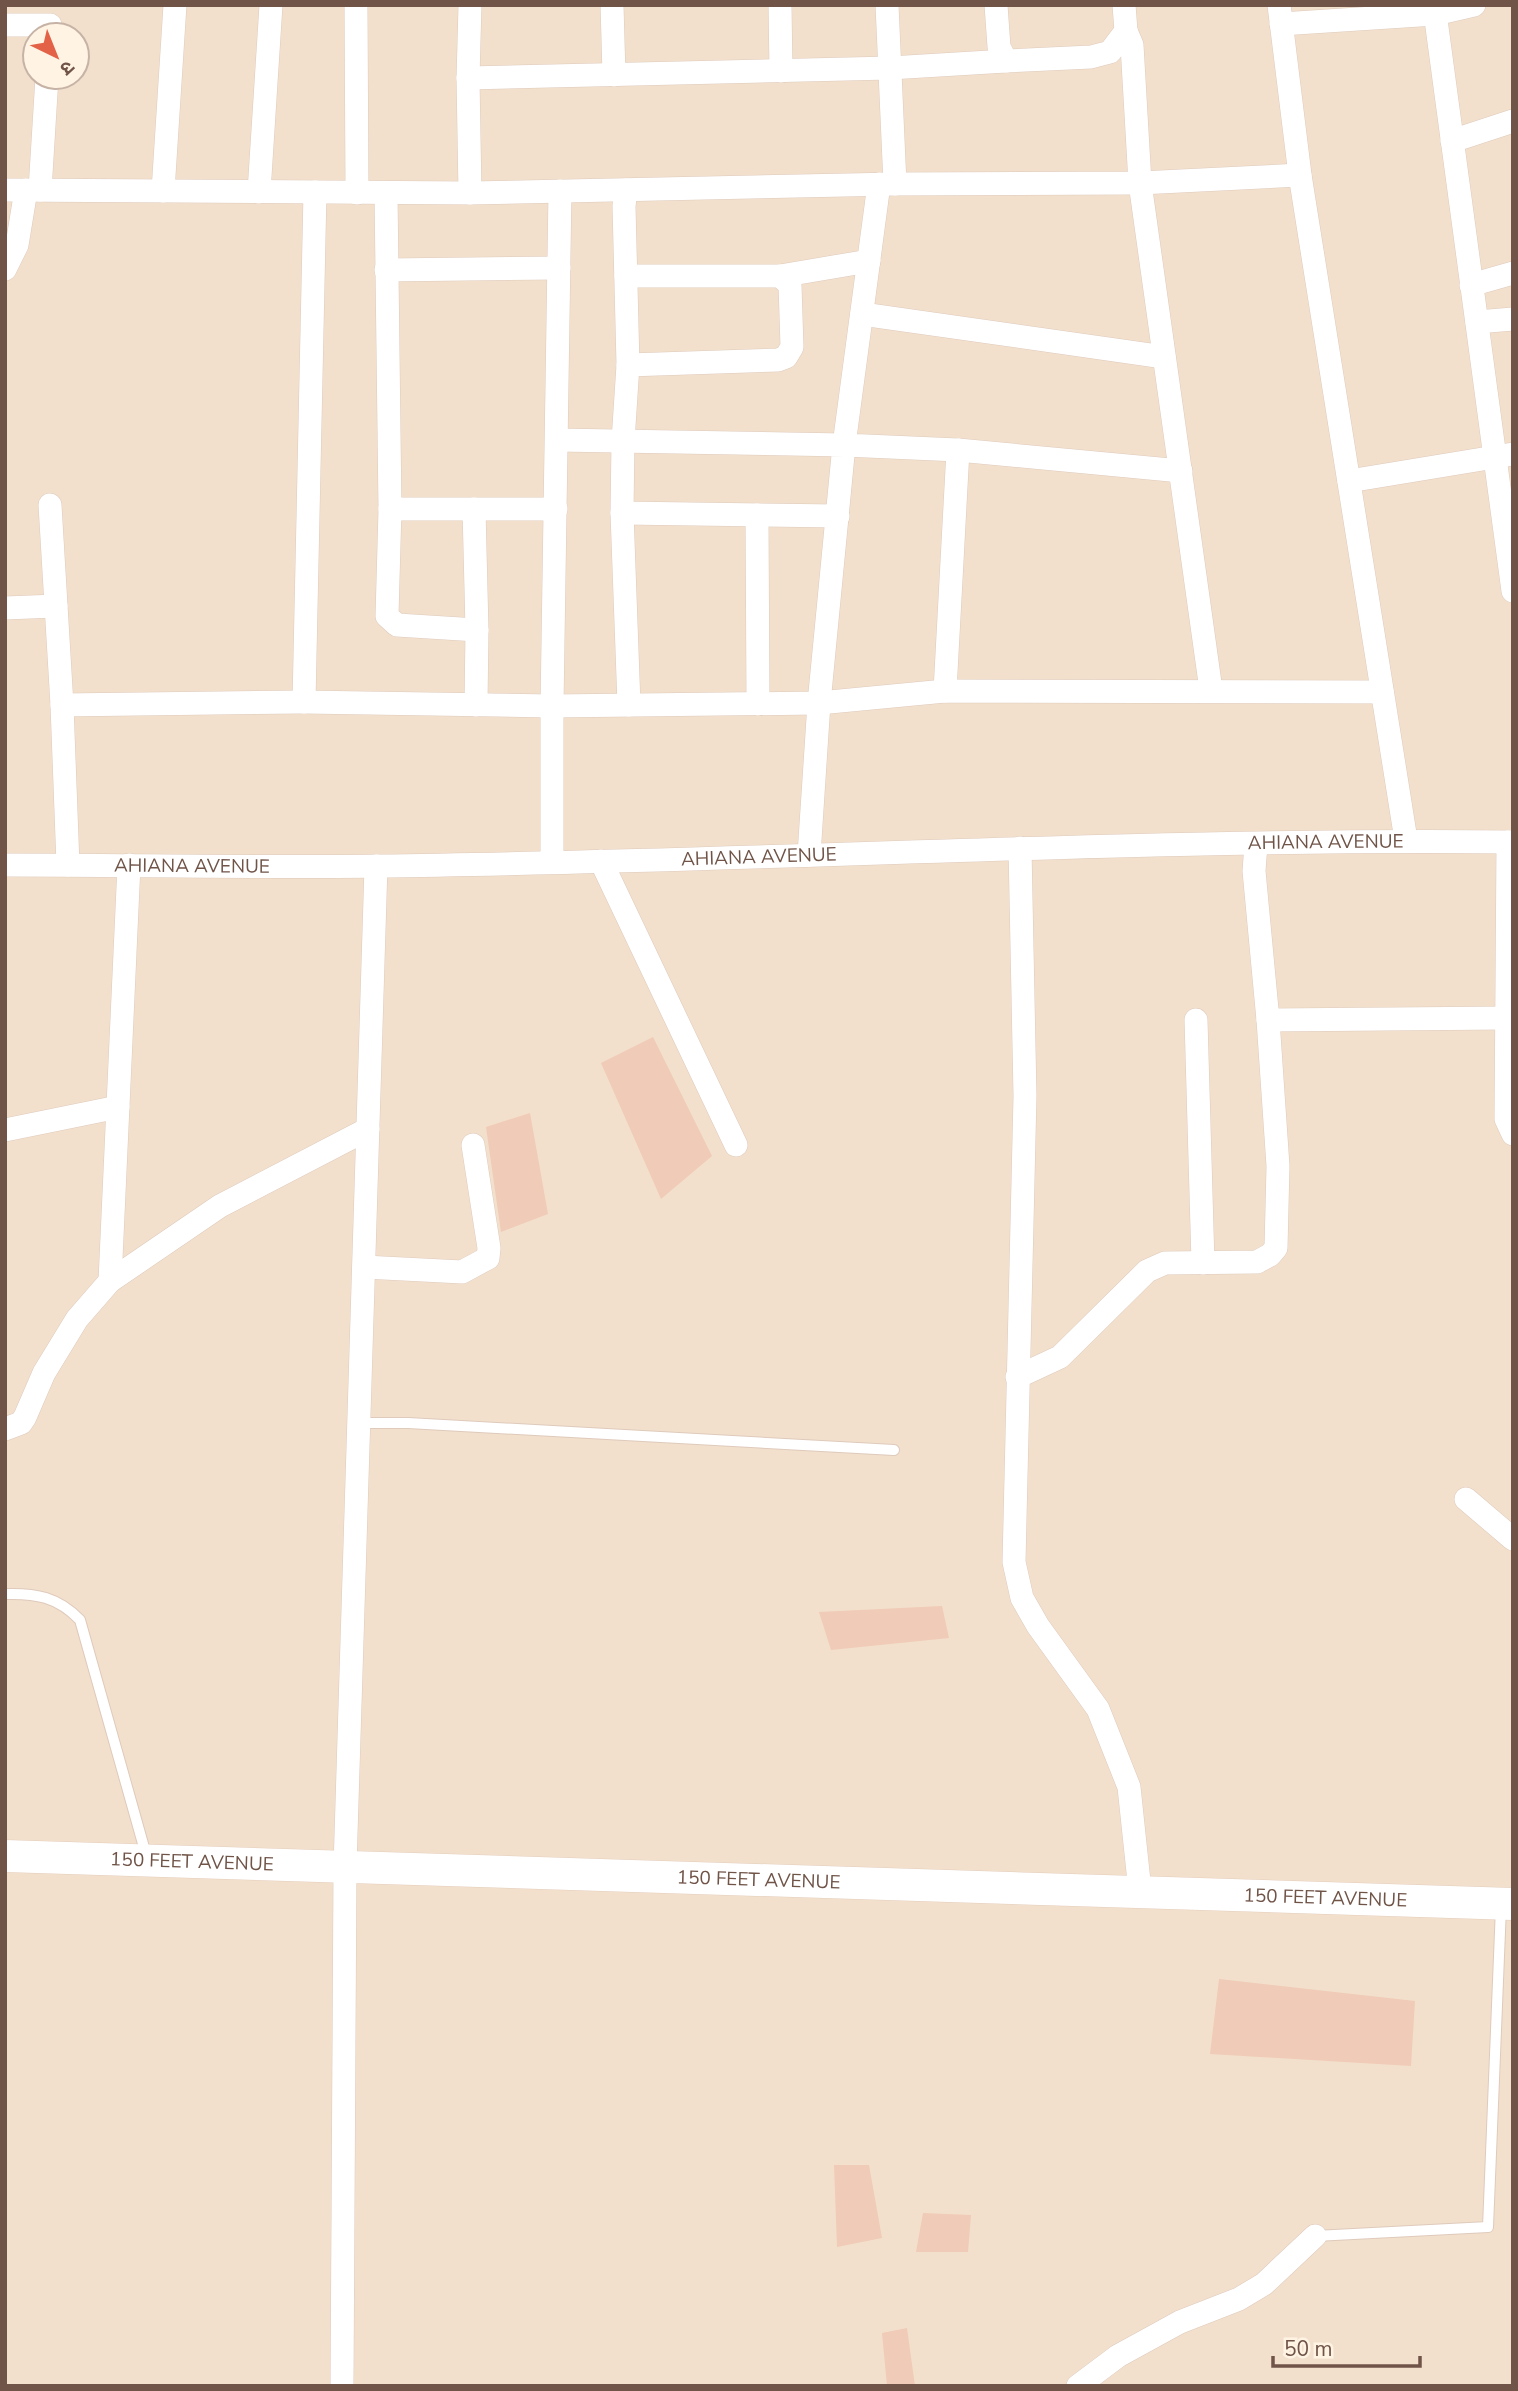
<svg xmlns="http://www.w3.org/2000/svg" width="1518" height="2391" font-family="'Nunito Sans','Noto Sans Devanagari',sans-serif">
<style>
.residential{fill:#f2e0cd;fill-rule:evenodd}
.building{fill:#f0cbb7}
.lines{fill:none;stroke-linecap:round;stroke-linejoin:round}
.lane-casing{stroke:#dfcabb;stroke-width:12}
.street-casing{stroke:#dfcabb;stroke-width:24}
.secondary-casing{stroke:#e5cdbb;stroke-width:33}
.lane{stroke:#fff;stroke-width:10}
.street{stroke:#fff;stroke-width:23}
.secondary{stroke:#fff;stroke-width:32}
.labels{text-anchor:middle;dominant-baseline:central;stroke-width:5;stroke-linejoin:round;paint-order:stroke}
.street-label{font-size:19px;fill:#705448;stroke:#fff3e4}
</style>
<rect width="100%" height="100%" fill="#fbefdf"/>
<path class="residential" d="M 5,5 L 1513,5 L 1513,2386 L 5,2386 ZM 35,35 L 77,35 L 77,77 L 35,77 Z"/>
<path class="building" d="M 653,1037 L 712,1156 L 661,1199 L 601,1063 Z
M 530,1113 L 548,1214 L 501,1232 L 486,1127 Z
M 942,1606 L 949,1638 L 831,1650 L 819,1612 Z
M 1219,1979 L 1415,2001 L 1411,2066 L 1210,2054 Z
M 834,2165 L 869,2165 L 882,2238 L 837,2247 Z
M 923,2213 L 971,2215 L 968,2252 L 916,2252 Z
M 907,2328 L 915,2386 L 887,2386 L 882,2333 Z"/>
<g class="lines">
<defs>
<path id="lane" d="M 359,1423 L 408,1423 L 894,1450
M 5,1594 C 36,1593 58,1597 80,1620 L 147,1858
M 1315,2236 L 1488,2227 L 1501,1907"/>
<g id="street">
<path d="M 356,5 L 357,193"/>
<path d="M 612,5 L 614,75"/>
<path d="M 780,5 L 781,71"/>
<path d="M 887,5 L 895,184"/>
<path d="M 996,5 L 999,47 L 1006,61 L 1091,57 L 1110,52 L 1126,31 L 1124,5"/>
<path d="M 1279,5 L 1300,175 L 1406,840"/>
<path d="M 1434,5 L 1513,591"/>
<path d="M 1281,24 L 1435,14 L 1474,5"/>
<path d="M 5,25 L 50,25"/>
<path d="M 1126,31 L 1132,45 L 1140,183 L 1211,690"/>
<path d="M 468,78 L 890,68 L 1006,61"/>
<path d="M 1452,141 L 1513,121"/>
<path d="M 879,184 L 844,445 L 958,450 L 1181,471"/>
<path d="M 5,190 L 470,193 L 895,184 L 1140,183 L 1300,175"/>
<path d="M 40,190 L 47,77"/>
<path d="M 626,190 L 624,206 L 628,365"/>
<path d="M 163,191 L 175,5"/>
<path d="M 259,192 L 271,5"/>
<path d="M 315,192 L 304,702 L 552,706 L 819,703 L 945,691 L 1382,692"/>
<path d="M 386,193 L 390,509 L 387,616 L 397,625 L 477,630"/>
<path d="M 470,193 L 468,78 L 470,5"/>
<path d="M 5,269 L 17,245 L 26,190"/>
<path d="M 386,270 L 559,268"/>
<path d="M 626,276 L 780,276 L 790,285 L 792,347 L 786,357 L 778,360 L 628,365 L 623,441 L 622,513 L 629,705"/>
<path d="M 780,276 L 869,261"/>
<path d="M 1471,285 L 1513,273"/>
<path d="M 862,314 L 1164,357"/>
<path d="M 1477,322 L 1513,319"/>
<path d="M 557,440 L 844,445 L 819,703 L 809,855"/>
<path d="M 1349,481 L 1513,454"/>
<path d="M 50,505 L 62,705 L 68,865"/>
<path d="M 390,509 L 556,509"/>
<path d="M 474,509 L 477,630 L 476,705"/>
<path d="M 622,513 L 838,516"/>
<path d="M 757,515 L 758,704"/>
<path d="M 5,608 L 56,606"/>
<path d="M 945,691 L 958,450"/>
<path d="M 62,705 L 304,702"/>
<path d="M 1508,842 L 1506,1119 L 1513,1134"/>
<path d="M 1020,848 L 1025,1096 L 1014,1562 L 1022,1598 L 1038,1626 L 1098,1709 L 1129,1787 L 1140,1891"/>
<path d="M 601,861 L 736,1145"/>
<path d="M 552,862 L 552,706 L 560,191"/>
<path id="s1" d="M 5,865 C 129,865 253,868 377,866 C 755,862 1134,838 1513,842"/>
<path d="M 1196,1020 L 1203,1263"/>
<path d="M 1268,1020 L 1507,1018"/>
<path d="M 5,1130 L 118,1107"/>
<path d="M 364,1267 L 462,1272 L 488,1258 L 489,1248 L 473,1145"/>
<path d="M 110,1281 L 129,865"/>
<path d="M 1017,1377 L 1060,1357 L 1147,1271 L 1165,1263 L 1257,1262 L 1270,1255 L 1276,1248 L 1278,1166 L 1268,1020 L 1254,871 L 1256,844"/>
<path d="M 5,1429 L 21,1423 L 25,1417 L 44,1373 L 77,1319 L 110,1281 L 220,1206 L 368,1129"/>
<path d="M 1466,1499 L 1513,1539"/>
<path d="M 342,2386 L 345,1867 L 376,866"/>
<path d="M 1078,2386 L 1118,2356 L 1180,2322 L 1239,2299 L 1264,2284 L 1315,2236"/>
</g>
<g id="secondary">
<path id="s2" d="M 5,1856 L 1513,1904"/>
</g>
</defs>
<use href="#lane" class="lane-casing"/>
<use href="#street" class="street-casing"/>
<use href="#secondary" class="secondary-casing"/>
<use href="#lane" class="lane"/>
<use href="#street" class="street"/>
<use href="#secondary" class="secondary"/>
</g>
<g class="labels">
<g class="street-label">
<text stroke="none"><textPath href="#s1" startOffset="1321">AHIANA AVENUE</textPath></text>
<text stroke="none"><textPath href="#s1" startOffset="754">AHIANA AVENUE</textPath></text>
<text stroke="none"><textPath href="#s1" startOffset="187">AHIANA AVENUE</textPath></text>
<text stroke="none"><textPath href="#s2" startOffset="187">150 FEET AVENUE</textPath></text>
<text stroke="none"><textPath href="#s2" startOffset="754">150 FEET AVENUE</textPath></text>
<text stroke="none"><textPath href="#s2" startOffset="1321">150 FEET AVENUE</textPath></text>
</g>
</g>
<rect width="1518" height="2391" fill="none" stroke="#705448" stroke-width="14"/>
<g transform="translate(56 56) rotate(137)"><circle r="33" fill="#fff3e4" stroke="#c6b3a6" stroke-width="2"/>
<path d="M0-5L12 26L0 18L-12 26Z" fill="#e36146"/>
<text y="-10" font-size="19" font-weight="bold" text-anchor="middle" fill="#705448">उ</text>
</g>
<path d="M1273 2356v10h147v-10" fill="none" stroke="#705448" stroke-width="3.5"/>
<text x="1284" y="2356" font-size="21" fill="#705448" stroke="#fff3e4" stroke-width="5" paint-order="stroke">50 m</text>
</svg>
